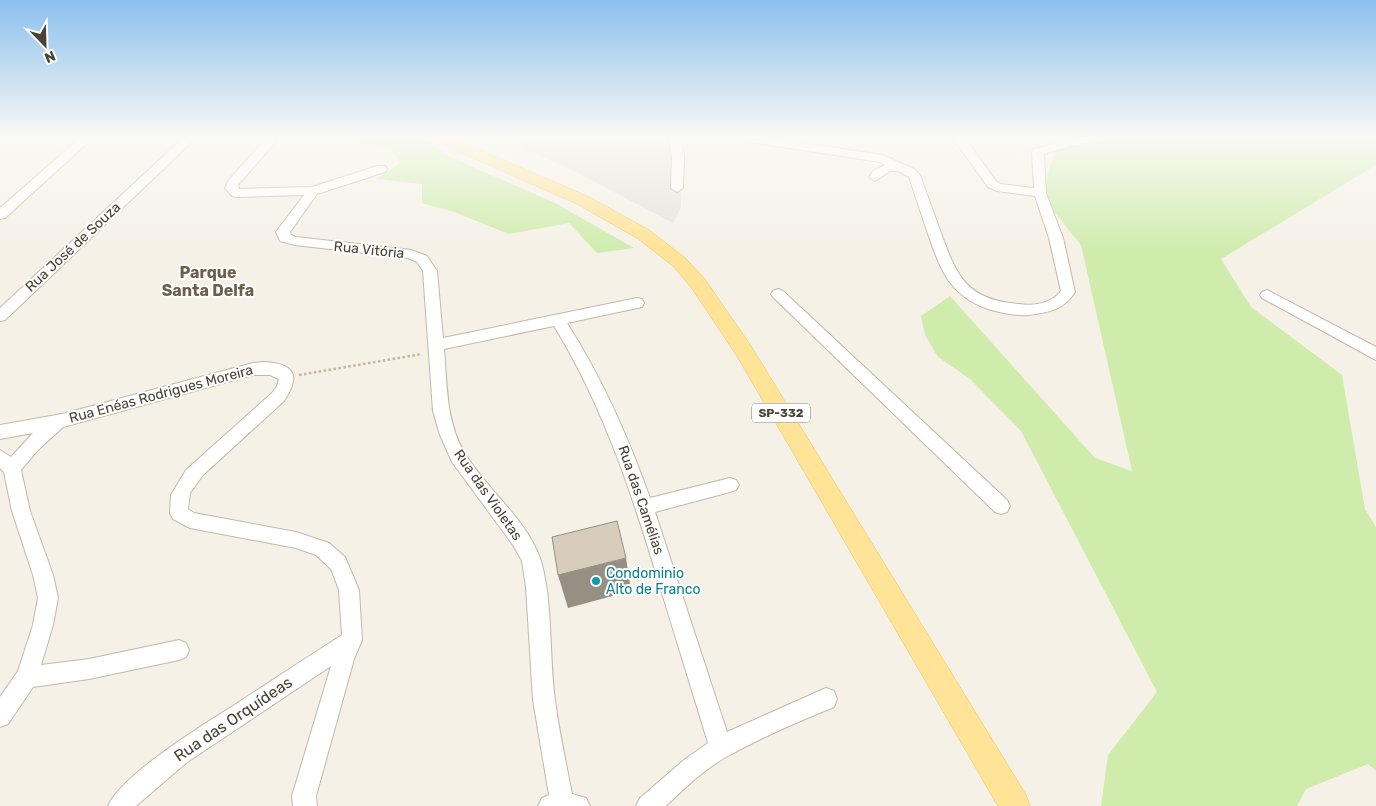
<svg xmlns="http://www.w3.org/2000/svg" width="1376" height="806" font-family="Rubik,sans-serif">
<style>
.industrial{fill:#e7e2dc}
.green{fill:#cfecad}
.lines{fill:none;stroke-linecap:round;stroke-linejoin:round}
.minor-casing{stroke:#c1b9a9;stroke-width:2}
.major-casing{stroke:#ecc45e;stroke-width:1}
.path{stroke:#c4b699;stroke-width:2.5;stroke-dasharray:2.5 2.5;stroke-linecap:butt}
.minor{fill:#fff;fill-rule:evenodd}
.major{fill:#ffe396;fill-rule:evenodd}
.shaded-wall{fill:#969084}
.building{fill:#d7cdbc;stroke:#969084}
.culture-dot{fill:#0f9aa8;stroke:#fff;stroke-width:2}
.labels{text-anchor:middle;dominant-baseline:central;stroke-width:4;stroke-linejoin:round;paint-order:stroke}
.shield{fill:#fff;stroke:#807b72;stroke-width:1}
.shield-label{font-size:12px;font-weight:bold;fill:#494236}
.street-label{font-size:14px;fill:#494236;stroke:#fff}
.culture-label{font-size:14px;fill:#0d838f;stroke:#fff;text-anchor:start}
.quarter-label{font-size:16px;font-weight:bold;fill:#6c604c;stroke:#fff}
.near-street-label{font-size:16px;fill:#494236;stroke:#fff}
</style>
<rect width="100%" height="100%" fill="#f5f1e7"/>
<path class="industrial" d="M 507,137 L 680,137 L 681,207 L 673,223 L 568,168 L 526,150 Z"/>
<path class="green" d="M 342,137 L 422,137 L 446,155 L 555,203 L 634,248 L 597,253 L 569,223 L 509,234 L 454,212 L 422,203 L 422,184 L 377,179 L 400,163 L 392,150 Z
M 1137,137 L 1376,137 L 1376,165 L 1221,259 L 1251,307 L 1342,375 L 1365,509 L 1376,527 L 1376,771 L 1368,764 L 1306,789 L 1297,806 L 1101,806 L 1108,755 L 1157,692 L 1021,431 L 970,379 L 938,357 L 925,335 L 921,316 L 950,296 L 1095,458 L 1132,471 L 1081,245 L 1042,197 L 1055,147 Z"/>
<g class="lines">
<defs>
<path id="minor" d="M 81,137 L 94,137 L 5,218 L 0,219 L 0,208 Z
M 184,137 L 197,137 L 5,320 L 0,321 L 0,308 Z
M 267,137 L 276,137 L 278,139 L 238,185 L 239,189 L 312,187 L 377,166 L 385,166 L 387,169 L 385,172 L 317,194 L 290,232 L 291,235 L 296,237 L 411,250 L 427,256 L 437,271 L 443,338 L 637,298 L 642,299 L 644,303 L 642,307 L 567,323 C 602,378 628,436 650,498 L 730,478 L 736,480 L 739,485 L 736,490 L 730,492 L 655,512 L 727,732 L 826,688 L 834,691 L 837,699 L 834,707 C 797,722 760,738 726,757 C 703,770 684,789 666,806 L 636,806 L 640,798 L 684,760 L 708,743 C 693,693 677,643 662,593 C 634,500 605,409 554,326 L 444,349 C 447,384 446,421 464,452 C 485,488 528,520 541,561 C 553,603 549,656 555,700 C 559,731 566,763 572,794 L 586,798 L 590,806 L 538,806 L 542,798 L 549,795 L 533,700 L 526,587 L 522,561 L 513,545 L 452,462 L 440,435 L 433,411 L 423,271 L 417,262 L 408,258 L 295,245 L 280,241 L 276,232 L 304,195 L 236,197 L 232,196 L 225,188 L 228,181 Z
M 669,137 L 681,137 L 684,157 L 683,188 L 677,192 L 671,188 L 672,157 Z
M 731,137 L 760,137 L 883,155 L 914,169 L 920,175 C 927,194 934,214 941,233 C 957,277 967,300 1019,304 C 1033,306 1051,304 1061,291 L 1049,238 L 1035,196 L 997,191 L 988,187 L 952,137 L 964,137 L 996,181 L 1000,184 L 1034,188 L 1032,152 L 1034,149 L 1083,137 L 1110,137 L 1108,139 L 1070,146 L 1044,154 L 1046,193 L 1063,238 L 1075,292 C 1064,310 1049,312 1029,315 C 1016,316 1001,313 988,309 C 948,295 940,268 927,231 C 921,213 915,195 909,177 L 898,171 L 890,171 L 875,181 L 869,177 L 874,170 L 885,165 L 880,162 L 737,140 Z
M 778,289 L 783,291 L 1007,500 L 1010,506 L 1007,512 L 1001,514 L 995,512 L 773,297 L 771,294 L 773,291 Z
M 1267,290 L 1376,347 L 1376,360 L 1262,298 L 1260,295 L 1262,292 Z
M 263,362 C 295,363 301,376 284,401 L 203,475 L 190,493 L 188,509 L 194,513 L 296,532 L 329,543 L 345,557 L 359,590 L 362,640 L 354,659 L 316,796 L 317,806 L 293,806 L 292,796 L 331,666 L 186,763 L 136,806 L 108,806 C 122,774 205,724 236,704 C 271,681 306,658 342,635 L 339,590 L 331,569 L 316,555 L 296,548 L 190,528 L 173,519 L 170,513 L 171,495 L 186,470 L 272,393 L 277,386 L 279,379 L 270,375 L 253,375 L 63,427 L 38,450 L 21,470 L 30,511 L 53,575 L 58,598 L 53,625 L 41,665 L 89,659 L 179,640 L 186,643 L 189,650 L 186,657 L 179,660 L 89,679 L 33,687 L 8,724 L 0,727 L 0,697 L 18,671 L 33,625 L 38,598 L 33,575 L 12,511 L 4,472 L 0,468 L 0,450 L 11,457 L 33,433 L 0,439 L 0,425 L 62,414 L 253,363 Z"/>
<path id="major" d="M 429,137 L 450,137 L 589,197 L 649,230 L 685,258 L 704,278 L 751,346 L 1026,795 L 1030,806 L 998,806 L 737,356 L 691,287 L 673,266 L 637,238 L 577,204 L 432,140 Z"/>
</defs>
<use href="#minor" class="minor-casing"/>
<use href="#major" class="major-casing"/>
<path class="path" d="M 299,375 L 422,354"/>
<use href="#minor" class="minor"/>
<use href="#major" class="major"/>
</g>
<path class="shaded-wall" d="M 626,558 L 631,591 L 568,608 L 558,575 Z"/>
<path class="building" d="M 617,521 L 626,558 L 558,575 L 552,537 Z"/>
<linearGradient id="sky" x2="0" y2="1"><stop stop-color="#8bc0ee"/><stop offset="0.55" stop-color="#faf9f4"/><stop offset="1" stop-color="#faf9f4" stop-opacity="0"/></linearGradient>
<rect width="1376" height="250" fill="url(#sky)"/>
<circle class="culture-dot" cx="596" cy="581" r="5"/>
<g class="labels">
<rect class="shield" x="752" y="403.5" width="58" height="19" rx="4"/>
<g class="shield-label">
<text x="781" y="413">SP-332</text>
</g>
<g class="street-label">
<text transform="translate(73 247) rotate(-43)">Rua José de Souza</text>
<text transform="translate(369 250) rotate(6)">Rua Vitória</text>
<text transform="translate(161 394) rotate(-15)">Rua Enéas Rodrigues Moreira</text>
<text transform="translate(488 495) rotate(55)">Rua das Violetas</text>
<text transform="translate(641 500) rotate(71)">Rua das Camélias</text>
</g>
<g class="culture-label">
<text x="606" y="573">Condominio<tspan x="606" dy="16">Alto de Franco</tspan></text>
</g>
<g class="quarter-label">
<text x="208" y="272">Parque<tspan x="208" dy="18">Santa Delfa</tspan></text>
</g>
<g class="near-street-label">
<text transform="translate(233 719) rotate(-34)">Rua das Orquídeas</text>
</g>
</g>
<g transform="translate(45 45) rotate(157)" stroke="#ffffff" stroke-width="4" paint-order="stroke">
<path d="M0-4L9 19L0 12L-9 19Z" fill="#494236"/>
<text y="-8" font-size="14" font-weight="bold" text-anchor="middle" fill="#494236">N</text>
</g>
</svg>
